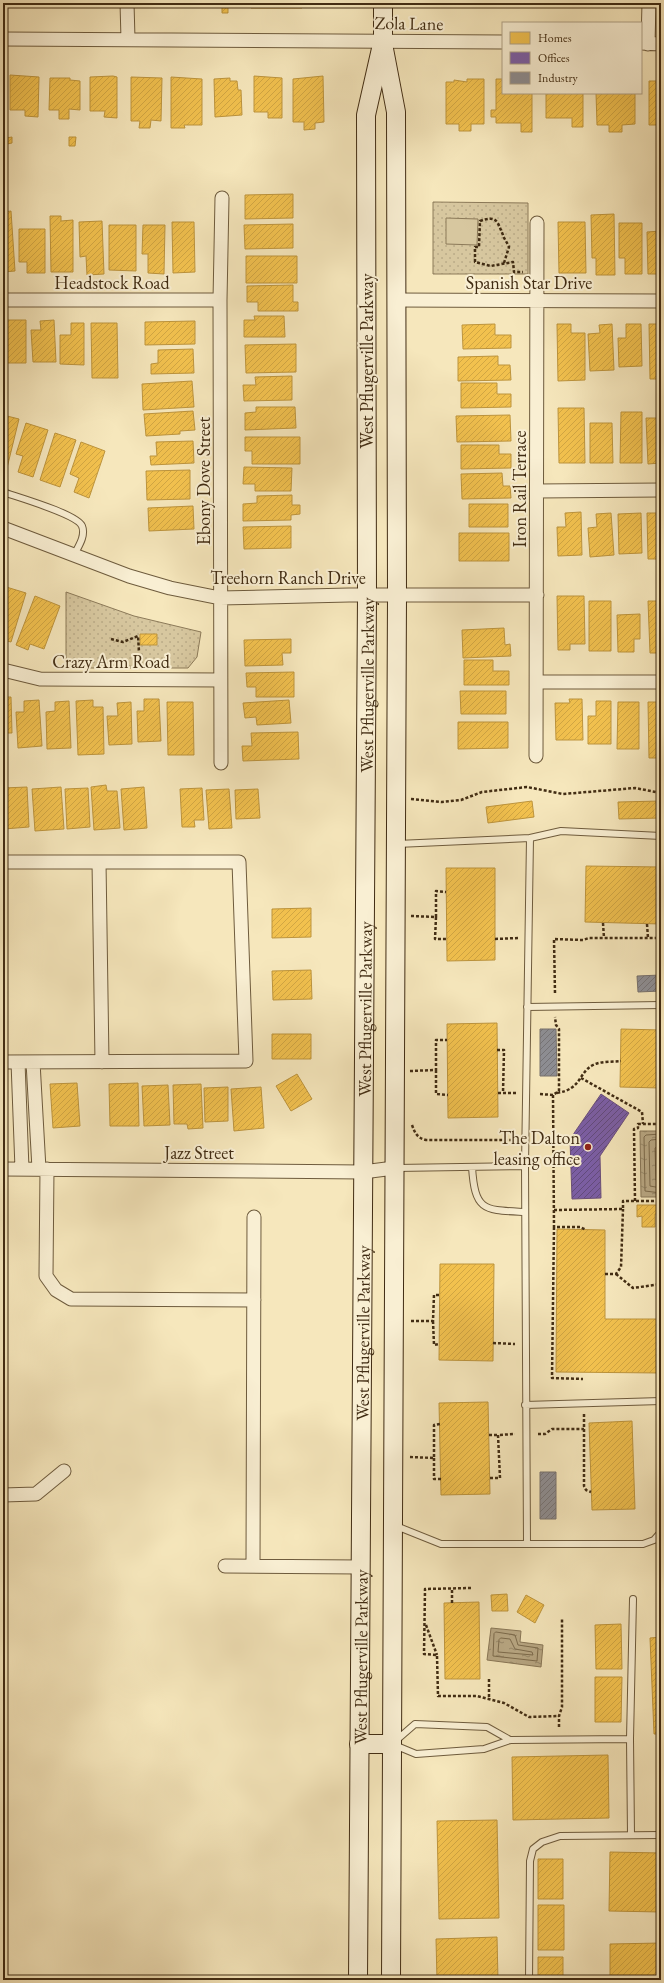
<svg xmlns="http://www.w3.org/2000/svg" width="664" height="1983" font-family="'EB Garamond',serif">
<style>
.park{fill:url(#park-dots);stroke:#8c7a59}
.pitch{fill:#d7c79f;stroke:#8c7a59}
.water{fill:url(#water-ripples);stroke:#887656}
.homes{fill:url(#homes-hatch);stroke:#bd943c}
.offices{fill:url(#offices-hatch);stroke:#6a4f7b}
.industry{fill:url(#industry-hatch);stroke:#76706c}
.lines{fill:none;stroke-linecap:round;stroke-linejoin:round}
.shore{stroke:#7c6a4b;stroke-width:1}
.service-casing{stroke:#6e5b3d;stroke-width:8}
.minor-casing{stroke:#6e5b3d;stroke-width:15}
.secondary-casing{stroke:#412c13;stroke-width:20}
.path{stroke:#412c13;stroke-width:2.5;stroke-dasharray:3 2;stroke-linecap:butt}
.service{stroke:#f9efd3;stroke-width:6}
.minor{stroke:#f9efd3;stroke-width:13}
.secondary{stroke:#f9efd3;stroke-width:18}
.poi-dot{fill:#8f2418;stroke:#f9efd3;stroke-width:1.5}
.labels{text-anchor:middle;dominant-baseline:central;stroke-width:4;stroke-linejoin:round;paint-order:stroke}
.street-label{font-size:18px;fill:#412c13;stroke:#f9efd3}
.poi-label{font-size:18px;fill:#412c13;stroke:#f9efd3;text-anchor:end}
</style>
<defs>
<pattern id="park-dots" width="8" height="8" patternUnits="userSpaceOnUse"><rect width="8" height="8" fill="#d7c79f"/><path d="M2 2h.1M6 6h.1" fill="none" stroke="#baab88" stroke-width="1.8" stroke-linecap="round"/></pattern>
<pattern id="water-ripples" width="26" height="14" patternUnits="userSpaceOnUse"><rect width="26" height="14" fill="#b8a783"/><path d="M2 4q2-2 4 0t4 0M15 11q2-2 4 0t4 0" fill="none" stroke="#97886a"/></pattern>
<pattern id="homes-hatch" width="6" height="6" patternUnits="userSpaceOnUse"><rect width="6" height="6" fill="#f2c14e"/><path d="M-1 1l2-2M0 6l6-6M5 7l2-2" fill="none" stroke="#d1a643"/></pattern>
<pattern id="offices-hatch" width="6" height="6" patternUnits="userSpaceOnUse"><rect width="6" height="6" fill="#7b5ea7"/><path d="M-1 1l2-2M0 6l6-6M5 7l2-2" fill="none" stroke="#614a7f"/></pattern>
<pattern id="industry-hatch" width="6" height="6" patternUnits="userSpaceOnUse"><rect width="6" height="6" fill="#8d8d92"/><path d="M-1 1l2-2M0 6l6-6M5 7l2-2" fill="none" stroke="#757376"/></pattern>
</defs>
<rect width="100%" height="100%" fill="#f6e7bc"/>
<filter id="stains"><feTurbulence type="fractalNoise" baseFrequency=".005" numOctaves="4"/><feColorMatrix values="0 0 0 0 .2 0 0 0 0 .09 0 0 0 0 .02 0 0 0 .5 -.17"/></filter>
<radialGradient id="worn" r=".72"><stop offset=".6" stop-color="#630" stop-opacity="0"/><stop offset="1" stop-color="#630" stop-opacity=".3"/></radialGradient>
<path class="park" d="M 433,202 L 528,203 L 528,274 L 433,274 Z
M 66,592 L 134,616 L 201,632 L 197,657 L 188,668 L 66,668 Z"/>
<path class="pitch" d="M 446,218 L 478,219 L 477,245 L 446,244 Z"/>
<path class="water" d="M 640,1131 L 661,1131 L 661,1197 L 641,1197 Z
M 491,1628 L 521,1631 L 520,1642 L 543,1645 L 541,1667 L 487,1660 Z"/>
<path class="homes" d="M 168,3 L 194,3 L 194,7 L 168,7 Z
M 251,3 L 302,3 L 302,8 L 251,8 Z
M 471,3 L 517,3 L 517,5 Z
M 557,3 L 596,3 L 596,5 L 557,5 Z
M 222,6 L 228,6 L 228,13 L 222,13 Z
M 10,75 L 39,77 L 38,117 L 25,116 L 25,110 L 10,110 Z
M 113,76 L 117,77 L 117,118 L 104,117 L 105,111 L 90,111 L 90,77 Z
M 254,76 L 282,78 L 282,118 L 268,118 L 268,112 L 254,112 Z
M 323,76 L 324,122 L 315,123 L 315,129 L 304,130 L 304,122 L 293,122 L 293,79 Z
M 131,77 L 162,78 L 161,121 L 151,120 L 150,128 L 139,128 L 140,121 L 131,121 Z
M 171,77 L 202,79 L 202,125 L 184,125 L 185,128 L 171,128 Z
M 50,78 L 70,78 L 70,80 L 80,81 L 80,110 L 69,109 L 69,119 L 59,119 L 59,110 L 49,110 Z
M 230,78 L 230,81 L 237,81 L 238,90 L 241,90 L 242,115 L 215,117 L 214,79 Z
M 467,79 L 484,79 L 484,124 L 471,124 L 471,131 L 459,131 L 459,124 L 446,124 L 446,82 L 454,82 L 454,80 L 467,82 Z
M 496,79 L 503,79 L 503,93 L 532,93 L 532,132 L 521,132 L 521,123 L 496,123 L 496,117 L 491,117 L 491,110 L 496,110 Z
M 649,81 L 661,81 L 661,125 L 649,125 Z
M 546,93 L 583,93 L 583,127 L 572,127 L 572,118 L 546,118 Z
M 596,93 L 635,93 L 635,124 L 622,125 L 622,132 L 609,132 L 609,125 L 597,125 Z
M 12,137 L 12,143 L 7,144 L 6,138 Z
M 69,137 L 76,137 L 75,146 L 69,146 Z
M 293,194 L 293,218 L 245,219 L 245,195 Z
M 11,211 L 15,271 L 3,272 L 3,212 Z
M 614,214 L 615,275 L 596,275 L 596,258 L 592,258 L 591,215 Z
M 50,216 L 61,216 L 61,221 L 73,220 L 73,272 L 51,272 Z
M 102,221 L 104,274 L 87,275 L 86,256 L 80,257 L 79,222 Z
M 172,222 L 194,222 L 195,272 L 173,273 Z
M 558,222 L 585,222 L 586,273 L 559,273 Z
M 619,223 L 642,223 L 642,274 L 625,274 L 625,258 L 619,258 Z
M 293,224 L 293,248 L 245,249 L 244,225 Z
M 109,225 L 136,225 L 136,271 L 109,270 Z
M 143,225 L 165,225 L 164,274 L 148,273 L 148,254 L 142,254 Z
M 19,229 L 45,229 L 45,273 L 27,273 L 27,262 L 19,262 Z
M 661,231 L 661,274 L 648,274 L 647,232 Z
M 246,256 L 297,256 L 297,283 L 246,283 Z
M 293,285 L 293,302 L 298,302 L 298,311 L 258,311 L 258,302 L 247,302 L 247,286 Z
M 254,316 L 284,316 L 285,337 L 244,337 L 244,320 L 255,320 Z
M 5,320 L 26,320 L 26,363 L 4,363 Z
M 54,320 L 56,362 L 33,362 L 31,330 L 41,330 L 40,321 Z
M 195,321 L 195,344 L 145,345 L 145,322 Z
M 71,323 L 84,323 L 84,365 L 60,364 L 60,335 L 71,335 Z
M 91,323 L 117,323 L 118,378 L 92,378 Z
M 495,324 L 495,335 L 511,335 L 511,348 L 463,349 L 462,325 Z
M 557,324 L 571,324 L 571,333 L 585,333 L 585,380 L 558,381 Z
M 612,324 L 614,370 L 590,371 L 588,334 L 600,333 L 599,325 Z
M 626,324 L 641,324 L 642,366 L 619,367 L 618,338 L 626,338 Z
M 649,324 L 661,324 L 661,379 L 650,379 Z
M 296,344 L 296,372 L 246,373 L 245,345 Z
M 193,349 L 194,373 L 151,374 L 151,364 L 158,363 L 158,350 Z
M 498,356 L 498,365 L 510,365 L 511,380 L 458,381 L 458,357 Z
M 292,376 L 292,400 L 244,401 L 243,385 L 256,385 L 255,377 Z
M 192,381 L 194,407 L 143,410 L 142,384 Z
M 461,383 L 497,383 L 497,394 L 511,394 L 511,407 L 461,408 Z
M 256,407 L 295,407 L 296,428 L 245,430 L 245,413 L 256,412 Z
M 558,408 L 584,408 L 585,463 L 559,463 Z
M 193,411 L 195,430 L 180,431 L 180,434 L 146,436 L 144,414 Z
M 621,412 L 642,412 L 642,463 L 620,463 Z
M 3,415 L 19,419 L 7,468 L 3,467 Z
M 510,415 L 511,441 L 457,442 L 456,416 Z
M 646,418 L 661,418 L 660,463 L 648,464 Z
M 26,423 L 48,430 L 33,477 L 18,472 L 23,456 L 16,454 Z
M 590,423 L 612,423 L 613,463 L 590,463 Z
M 55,433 L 76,440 L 60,487 L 40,480 Z
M 245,437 L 300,437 L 300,464 L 252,464 L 252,451 L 245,451 Z
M 193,441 L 194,463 L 151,465 L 150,456 L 157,456 L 156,442 Z
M 81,442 L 105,451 L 89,498 L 74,492 L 79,478 L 70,474 Z
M 461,445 L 499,445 L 499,454 L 511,454 L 511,468 L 461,469 Z
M 244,467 L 292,468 L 291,491 L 255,491 L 255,484 L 243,484 Z
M 190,470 L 190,499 L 147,500 L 146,471 Z
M 502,473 L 503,486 L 510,486 L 511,498 L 462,499 L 461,474 Z
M 292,495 L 292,505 L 300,505 L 300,514 L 291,515 L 291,520 L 243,521 L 243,504 L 257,503 L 257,496 Z
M 469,504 L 508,504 L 508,527 L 469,527 Z
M 193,506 L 194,529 L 149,531 L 148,508 Z
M 581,512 L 582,555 L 558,556 L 557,527 L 566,527 L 565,513 Z
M 611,513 L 614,555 L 590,557 L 588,528 L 597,527 L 596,514 Z
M 641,513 L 642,553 L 619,554 L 618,514 Z
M 647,513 L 661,513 L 661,559 L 648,559 Z
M 291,526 L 291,548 L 244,549 L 243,527 Z
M 459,533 L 509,533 L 509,561 L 459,561 Z
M 3,586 L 26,593 L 11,642 L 3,640 Z
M 35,596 L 60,606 L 44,649 L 30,644 L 28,650 L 16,645 Z
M 557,596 L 584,596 L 585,644 L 570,644 L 570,650 L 558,650 Z
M 589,601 L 611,601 L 611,651 L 589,651 Z
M 648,601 L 661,601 L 661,653 L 650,653 Z
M 640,614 L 640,639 L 634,639 L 634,652 L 618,652 L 617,615 Z
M 504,628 L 505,645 L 510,644 L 511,656 L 463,658 L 462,630 Z
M 140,634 L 157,634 L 157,645 L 140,645 Z
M 291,639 L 291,653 L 282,653 L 283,665 L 245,666 L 244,640 Z
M 464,660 L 493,660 L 493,671 L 509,671 L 509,685 L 464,685 Z
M 294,672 L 294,697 L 256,697 L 256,687 L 247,687 L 246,673 Z
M 460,691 L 506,691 L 506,714 L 461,714 Z
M 3,697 L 11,697 L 12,733 L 3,733 Z
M 144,699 L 159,699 L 161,741 L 138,742 L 137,711 L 144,711 Z
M 569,699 L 582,699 L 583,740 L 556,740 L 555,703 L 570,703 Z
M 39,700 L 42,746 L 18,748 L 16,712 L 24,712 L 24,701 Z
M 93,700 L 93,707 L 103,707 L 104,754 L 78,755 L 76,701 Z
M 289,700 L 291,723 L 257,725 L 256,717 L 245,718 L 243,703 Z
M 69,701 L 71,748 L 47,749 L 46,712 L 55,711 L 55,702 Z
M 596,701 L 611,701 L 611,744 L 588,744 L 588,716 L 596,716 Z
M 131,702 L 132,744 L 109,745 L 107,716 L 118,716 L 117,703 Z
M 167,702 L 193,702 L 194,755 L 168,755 Z
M 618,702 L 639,702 L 639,749 L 617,749 Z
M 648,702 L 661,702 L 661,758 L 649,758 Z
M 458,722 L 508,722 L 508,748 L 458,749 Z
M 298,732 L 299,759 L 243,761 L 242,746 L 252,746 L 251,733 Z
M 106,785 L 107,791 L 117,791 L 120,828 L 94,830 L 91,787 Z
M 27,787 L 29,827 L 4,829 L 3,788 Z
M 61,787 L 64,829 L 35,831 L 32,789 Z
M 144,787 L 147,828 L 124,830 L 121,789 Z
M 88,788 L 90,827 L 67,829 L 65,789 Z
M 202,788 L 204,820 L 194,820 L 195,827 L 182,827 L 180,789 Z
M 229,789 L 232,828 L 209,829 L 206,790 Z
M 258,789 L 260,818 L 236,819 L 235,790 Z
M 532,801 L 534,817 L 488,823 L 486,807 Z
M 661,801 L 661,818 L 619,819 L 618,802 Z
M 586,866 L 661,867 L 661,924 L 585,922 Z
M 446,868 L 495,868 L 495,960 L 447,961 Z
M 311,908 L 311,937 L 272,938 L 272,909 Z
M 311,970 L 312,999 L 273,1000 L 272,971 Z
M 497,1023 L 498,1117 L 448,1118 L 447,1024 Z
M 621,1029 L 661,1030 L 661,1088 L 620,1087 Z
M 272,1034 L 311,1034 L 311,1059 L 272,1059 Z
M 297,1074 L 312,1099 L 291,1111 L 276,1086 Z
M 77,1083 L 80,1126 L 53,1128 L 50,1084 Z
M 138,1083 L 139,1126 L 110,1126 L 109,1084 Z
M 201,1084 L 203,1128 L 188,1129 L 187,1124 L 174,1124 L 173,1085 Z
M 168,1085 L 170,1125 L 144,1126 L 142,1086 Z
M 228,1087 L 228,1121 L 205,1122 L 204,1088 Z
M 261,1087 L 264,1128 L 234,1131 L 231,1089 Z
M 637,1205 L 659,1205 L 659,1214 L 655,1214 L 655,1227 L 642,1227 L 642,1216 L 637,1217 Z
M 557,1229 L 605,1230 L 605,1319 L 661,1319 L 661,1373 L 556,1372 Z
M 440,1264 L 494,1264 L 493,1361 L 439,1360 Z
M 488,1402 L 490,1494 L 441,1495 L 439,1403 Z
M 632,1421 L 635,1509 L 592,1510 L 589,1423 Z
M 507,1594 L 508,1611 L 492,1611 L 491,1595 Z
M 526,1595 L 544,1605 L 535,1623 L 517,1612 Z
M 479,1602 L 480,1679 L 445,1679 L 444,1603 Z
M 621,1624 L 622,1669 L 596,1669 L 595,1625 Z
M 661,1637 L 661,1734 L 654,1734 L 650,1638 Z
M 595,1677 L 622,1677 L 621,1722 L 595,1722 Z
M 608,1755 L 609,1818 L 513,1820 L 512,1757 Z
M 497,1820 L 499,1918 L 439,1919 L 437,1821 Z
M 610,1852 L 661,1853 L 661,1912 L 609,1911 Z
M 538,1859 L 563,1859 L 563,1899 L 538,1899 Z
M 538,1905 L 564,1905 L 564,1950 L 538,1950 Z
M 497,1937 L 498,1980 L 437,1980 L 436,1939 Z
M 661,1943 L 661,1980 L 610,1980 L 610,1944 Z
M 538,1957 L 563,1957 L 563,1980 L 538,1980 Z"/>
<path class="offices" d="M 601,1094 L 629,1113 L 600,1156 L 601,1198 L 572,1199 L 570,1139 Z"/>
<path class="industry" d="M 661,975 L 661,991 L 638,992 L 637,976 Z
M 540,1029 L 556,1029 L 557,1076 L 540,1076 Z
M 540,1472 L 556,1472 L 556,1519 L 540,1519 Z"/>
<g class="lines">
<path class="shore" d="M 661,1134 L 646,1135 L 644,1137 L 645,1191 L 661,1193
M 661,1139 L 651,1140 L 649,1142 L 650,1186 L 661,1188
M 661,1145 L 655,1148 L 656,1180 L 661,1182
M 496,1632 L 515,1635 L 518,1645 L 538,1648 L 537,1661 L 493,1656 L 494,1634 Z
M 501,1638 L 510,1639 L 515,1649 L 532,1652 L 533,1655 L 498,1652 L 499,1640 Z"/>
<defs>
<path id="service" d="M 3,492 C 17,497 77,514 82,526 C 86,536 78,547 74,555
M 661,836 L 561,831 L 530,838 L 525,1166 L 527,1544 L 643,1544 L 654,1540 L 661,1532
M 397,844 L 530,838
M 527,1007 L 661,1005
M 472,1167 C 475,1212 484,1210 525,1212
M 396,1168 L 525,1166
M 525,1405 L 661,1401
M 396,1526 L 441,1544 L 527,1544
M 510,1740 L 487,1727 L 415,1724 L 392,1744 L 416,1754 L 484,1749 L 510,1740 L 630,1739
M 631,1835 L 630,1739 L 633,1599
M 529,1980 L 530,1861 L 533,1849 L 542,1842 L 560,1836 L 661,1835"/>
<path id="minor" d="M 127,3 L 128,39
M 3,39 L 503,42
M 641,43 L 661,44
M 648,44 L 649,3
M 3,300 L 220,300
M 396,300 L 661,301
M 537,491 L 661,490
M 3,528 L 129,576 L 170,588 L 220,598 L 349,595 L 537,595
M 3,670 L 40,679 L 220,680
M 537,682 L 661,682
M 536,756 L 537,223
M 221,763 L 220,300 L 222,198
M 3,862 L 239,862 L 246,1061 L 3,1062
M 99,862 L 102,1062
M 18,1062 L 22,1169
M 33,1062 L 39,1169
M 3,1169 L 363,1172 L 394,1168
M 47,1169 L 46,1276 L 56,1290 L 71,1299 L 254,1300
M 3,1495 L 36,1494 L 64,1471
M 225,1566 L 360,1567
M 253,1566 L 254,1217"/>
<g id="secondary">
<path d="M 384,49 L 396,112 L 397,595 L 391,1980"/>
<path d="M 359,1744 L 392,1744"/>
<path id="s1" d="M 358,1980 L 367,595 L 366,115 L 383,40 L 383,3"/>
</g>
</defs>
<use href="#service" class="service-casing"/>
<use href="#minor" class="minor-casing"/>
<use href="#secondary" class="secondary-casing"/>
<path class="path" d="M 504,263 L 509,247 C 507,242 504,239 503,235 C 497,221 497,215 480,221 L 479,247 L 475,247 L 475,262 L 491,266 L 513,262 L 514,272 L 523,272
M 111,639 L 123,642 L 138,636 L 139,652
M 411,799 L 442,802 L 461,800 L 482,792 L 527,787 L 563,794 L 635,788 L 661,793
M 411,916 L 436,917 L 435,939 L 447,939
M 436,917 L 436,891 L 446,892
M 603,923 L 604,938
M 647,924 L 648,938
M 495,939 L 518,938
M 555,993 L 554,939 L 583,940 L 589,938 L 661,938
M 497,1050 L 504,1050 L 503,1093
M 436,1070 L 436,1094 L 448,1095
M 410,1071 L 436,1070 L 436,1040 L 447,1040
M 581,1078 L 642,1112 L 643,1124
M 658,1088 L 659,1124
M 498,1093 L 517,1093
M 557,1093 C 582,1089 578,1073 593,1065 C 601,1061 612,1062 621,1061
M 540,1094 L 553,1095 L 559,1091 L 559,1029 L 556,1025 L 555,1017
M 553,1095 L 554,1227 L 580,1227 L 586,1230
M 412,1125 C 415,1133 417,1138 426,1140 L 512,1140
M 553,1162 L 571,1162
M 635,1201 L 634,1129 L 638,1128 L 638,1124 L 661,1124
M 554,1210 L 623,1209 L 623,1201 L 661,1201
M 554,1227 L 552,1378 L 583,1379
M 605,1274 L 616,1274 L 621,1267 L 623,1209
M 616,1274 L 633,1288 L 661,1284
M 411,1321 L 433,1321 L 434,1295 L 440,1295
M 433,1321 L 434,1345 L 439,1344
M 493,1343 L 515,1344
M 584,1414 L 584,1486 L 586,1490 L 591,1492
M 538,1434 L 545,1434 L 552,1429 L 584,1429
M 489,1435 L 498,1435
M 410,1457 L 434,1458 L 434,1425 L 440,1424
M 434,1458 L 434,1479 L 441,1479
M 490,1478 L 500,1478 L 498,1435 L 515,1434
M 471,1588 L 425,1589 L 424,1654 L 437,1655 L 438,1696 L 477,1696 L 504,1703 L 529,1717 L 559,1716
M 452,1603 L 452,1588
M 426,1625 L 437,1655
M 489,1679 L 489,1699
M 559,1727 L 559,1716 L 562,1707 L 562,1618"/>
<use href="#service" class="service"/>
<use href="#minor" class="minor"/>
<use href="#secondary" class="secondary"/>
</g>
<circle class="poi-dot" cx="588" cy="1147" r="4"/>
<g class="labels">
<g class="street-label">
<text transform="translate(409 23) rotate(1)">Zola Lane</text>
<text x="112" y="282">Headstock Road</text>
<text x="529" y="282">Spanish Star Drive</text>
<text transform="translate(366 361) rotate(-90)">West Pflugerville Parkway</text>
<text transform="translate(203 481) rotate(-90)">Ebony Dove Street</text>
<text transform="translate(519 489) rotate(-90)">Iron Rail Terrace</text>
<text x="288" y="577">Treehorn Ranch Drive</text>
<text x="111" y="661">Crazy Arm Road</text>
<text stroke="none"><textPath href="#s1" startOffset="1295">West Pflugerville Parkway</textPath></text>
<text stroke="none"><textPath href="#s1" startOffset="971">West Pflugerville Parkway</textPath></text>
<text x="199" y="1152">Jazz Street</text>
<text stroke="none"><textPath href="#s1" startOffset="647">West Pflugerville Parkway</textPath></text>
<text stroke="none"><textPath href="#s1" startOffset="323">West Pflugerville Parkway</textPath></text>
</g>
<g class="poi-label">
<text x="580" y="1137">The Dalton<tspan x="580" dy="21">leasing office</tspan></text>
</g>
</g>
<rect width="664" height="1983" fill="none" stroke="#f6e7bc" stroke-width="16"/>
<rect x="4" y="4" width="656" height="1975" fill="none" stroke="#412c13" stroke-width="2"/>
<rect x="8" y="8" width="648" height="1967" fill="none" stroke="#412c13"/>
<rect x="502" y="22" width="140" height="72" fill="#f9efd3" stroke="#afa186"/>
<rect x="510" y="32" width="20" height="12" fill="#f2c14e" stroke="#afa186"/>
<text x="538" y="42" font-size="12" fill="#412c13">Homes</text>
<rect x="510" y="52" width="20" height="12" fill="#7b5ea7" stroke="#afa186"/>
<text x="538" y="62" font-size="12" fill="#412c13">Offices</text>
<rect x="510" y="72" width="20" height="12" fill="#8d8d92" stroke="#afa186"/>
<text x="538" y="82" font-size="12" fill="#412c13">Industry</text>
<rect width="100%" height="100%" filter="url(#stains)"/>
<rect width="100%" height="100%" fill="url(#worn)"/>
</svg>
